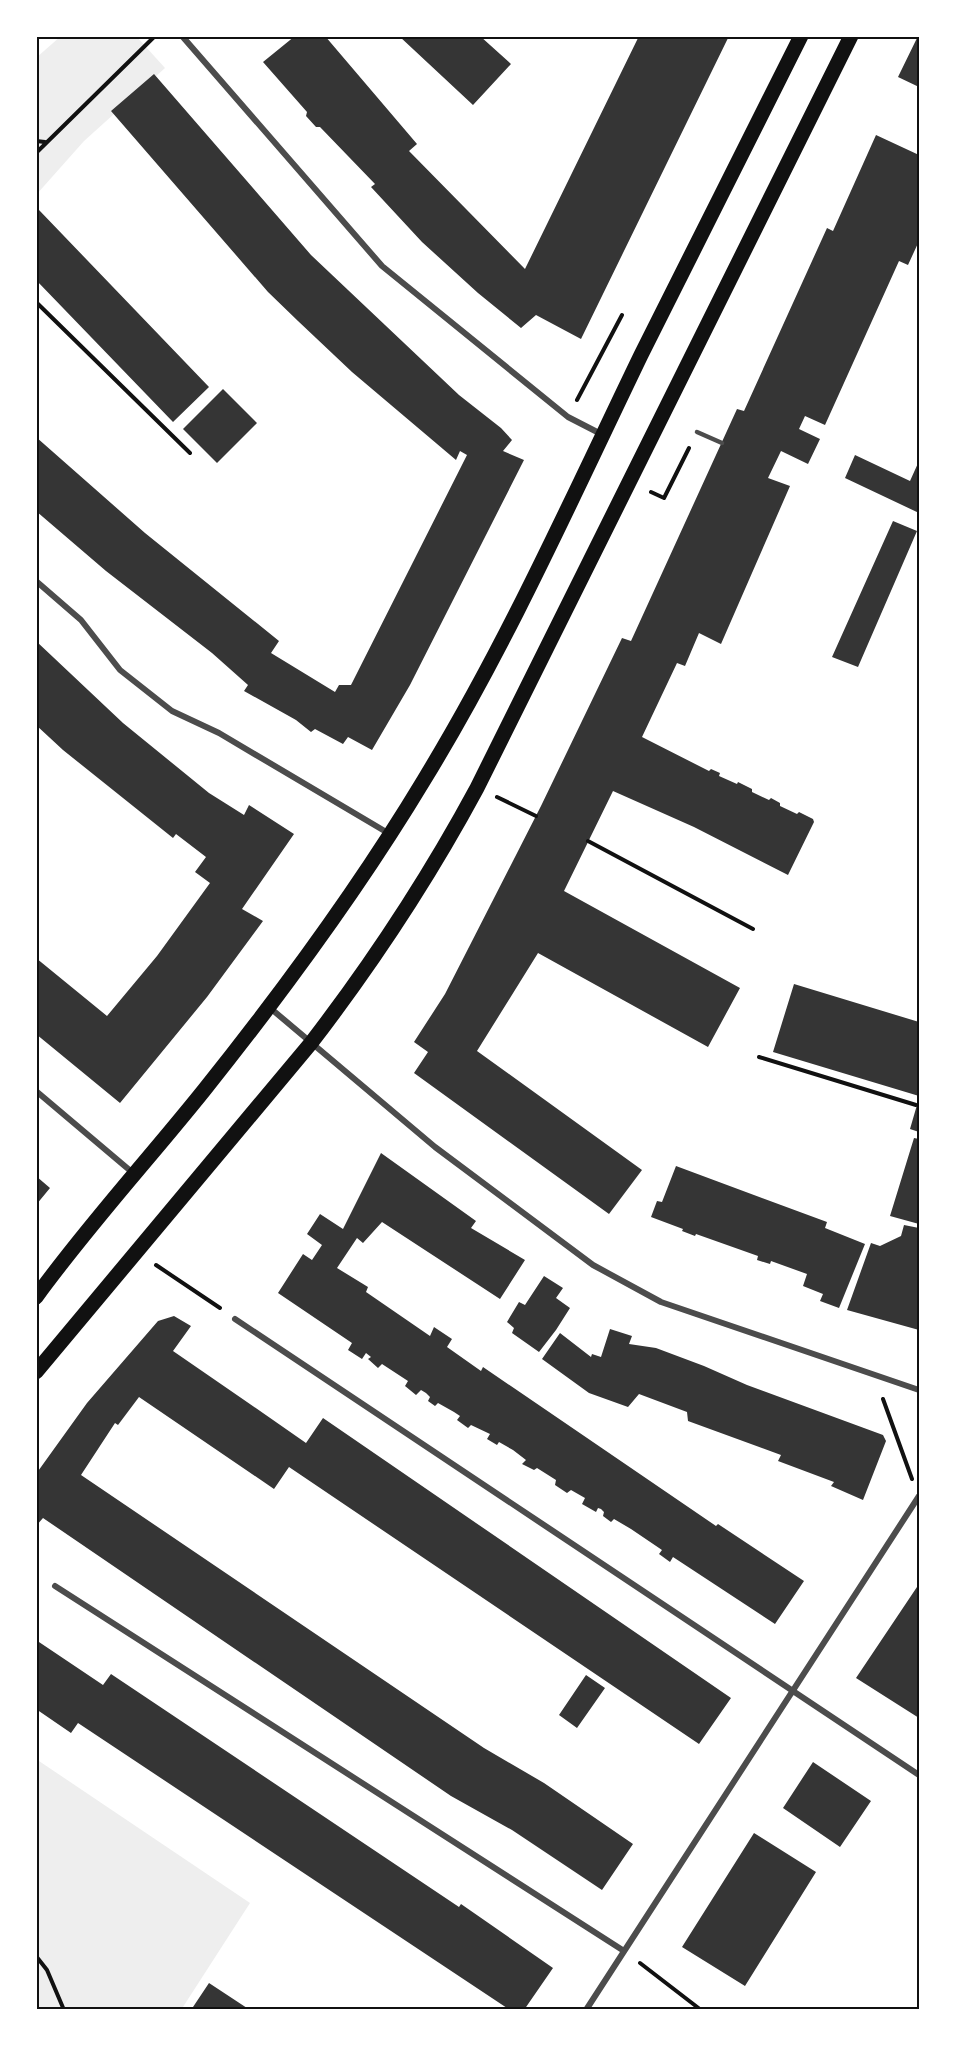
<svg xmlns="http://www.w3.org/2000/svg" width="955" height="2046" font-family="'Varela Round',sans-serif">
<style>
.green{fill:#eee}
.building{fill:#353535}
.lines{fill:none;stroke-linecap:round;stroke-linejoin:round}
.path{stroke:#111;stroke-width:4}
.service{stroke:#4c4c4c;stroke-width:4.5}
.minor{stroke:#4c4c4c;stroke-width:6}
.primary{stroke:#111;stroke-width:15}
.neatline{fill:none;stroke:#111;stroke-width:2}
</style>
<rect width="100%" height="100%" fill="#fff"/>
<path class="green" d="M 61,36 L 136,36 L 165,68 L 84,141 L 36,195 L 36,58 Z
M 36,1759 L 250,1903 L 181,2010 L 36,2010 Z"/>
<path class="building" d="M 295,36 L 325,36 L 417,144 L 409,151 L 525,269 L 639,36 L 729,36 L 581,339 L 536,315 L 521,328 L 478,293 L 422,242 L 371,187 L 375,184 L 320,127 L 316,127 L 306,116 L 307,112 L 263,62 Z
M 399,36 L 480,36 L 511,64 L 473,105 Z
M 918,36 L 919,36 L 919,87 L 898,77 Z
M 154,74 L 311,255 L 459,395 L 501,428 L 512,440 L 503,451 L 524,460 L 410,685 L 372,750 L 348,737 L 343,744 L 315,729 L 311,732 L 296,720 L 244,691 L 248,685 L 212,653 L 106,571 L 36,511 L 36,437 L 145,533 L 279,641 L 271,653 L 335,692 L 339,685 L 351,685 L 467,455 L 460,451 L 456,460 L 352,372 L 298,321 L 268,292 L 111,111 Z
M 876,135 L 919,155 L 919,241 L 908,265 L 899,261 L 825,425 L 805,416 L 799,429 L 820,439 L 808,464 L 781,451 L 768,478 L 790,486 L 721,644 L 699,633 L 685,666 L 677,663 L 642,737 L 709,771 L 711,769 L 720,773 L 719,776 L 737,784 L 738,782 L 752,789 L 752,792 L 769,800 L 771,798 L 780,803 L 780,806 L 797,814 L 799,812 L 813,819 L 814,822 L 788,875 L 694,827 L 613,791 L 564,891 L 740,988 L 708,1047 L 538,953 L 477,1051 L 642,1170 L 609,1214 L 414,1073 L 428,1052 L 414,1042 L 445,994 L 541,806 L 622,638 L 631,641 L 737,409 L 744,411 L 827,228 L 833,231 Z
M 39,210 L 209,387 L 173,422 L 36,280 L 36,213 Z
M 223,389 L 257,423 L 217,463 L 183,429 Z
M 855,455 L 910,481 L 919,461 L 919,513 L 845,478 Z
M 893,521 L 917,531 L 858,667 L 832,657 Z
M 36,641 L 123,723 L 209,793 L 244,815 L 249,805 L 294,834 L 242,909 L 263,921 L 207,997 L 120,1103 L 36,1034 L 36,958 L 107,1016 L 157,956 L 210,883 L 195,872 L 206,857 L 176,834 L 173,838 L 63,750 L 36,725 Z
M 794,984 L 919,1022 L 919,1096 L 773,1052 Z
M 919,1098 L 919,1132 L 910,1129 Z
M 914,1138 L 919,1139 L 919,1224 L 890,1216 Z
M 381,1153 L 476,1221 L 471,1228 L 525,1260 L 500,1299 L 382,1222 L 363,1243 L 357,1238 L 337,1268 L 368,1287 L 366,1292 L 430,1336 L 434,1327 L 452,1339 L 447,1347 L 481,1371 L 483,1367 L 716,1526 L 718,1524 L 804,1581 L 775,1624 L 673,1557 L 670,1562 L 659,1554 L 662,1550 L 631,1529 L 614,1519 L 611,1522 L 603,1516 L 604,1512 L 601,1509 L 598,1508 L 596,1512 L 582,1504 L 585,1498 L 571,1490 L 567,1493 L 555,1485 L 556,1480 L 537,1468 L 534,1470 L 522,1464 L 526,1460 L 513,1450 L 499,1442 L 497,1445 L 487,1439 L 490,1434 L 471,1425 L 468,1428 L 457,1420 L 460,1416 L 454,1412 L 438,1403 L 435,1406 L 428,1401 L 430,1397 L 426,1393 L 421,1390 L 416,1395 L 405,1386 L 408,1381 L 382,1364 L 378,1368 L 368,1359 L 371,1357 L 366,1353 L 362,1359 L 348,1350 L 352,1343 L 278,1293 L 303,1254 L 312,1260 L 322,1245 L 307,1234 L 320,1214 L 343,1229 Z
M 676,1166 L 827,1222 L 825,1228 L 865,1244 L 839,1308 L 820,1301 L 823,1294 L 803,1286 L 807,1274 L 771,1261 L 770,1264 L 757,1260 L 758,1256 L 696,1234 L 695,1236 L 682,1231 L 683,1229 L 651,1217 L 657,1201 L 662,1202 Z
M 36,1176 L 50,1188 L 36,1205 Z
M 904,1225 L 919,1228 L 919,1330 L 847,1310 L 871,1243 L 880,1246 L 901,1236 Z
M 544,1276 L 563,1288 L 556,1298 L 570,1308 L 556,1330 L 539,1352 L 512,1333 L 514,1328 L 507,1322 L 519,1302 L 525,1305 Z
M 174,1316 L 191,1326 L 173,1351 L 247,1402 L 306,1443 L 323,1418 L 731,1698 L 699,1744 L 289,1467 L 274,1489 L 139,1397 L 118,1425 L 115,1423 L 81,1475 L 484,1748 L 544,1783 L 633,1844 L 602,1890 L 512,1830 L 451,1796 L 43,1518 L 36,1526 L 36,1474 L 87,1403 L 158,1321 Z
M 610,1329 L 632,1336 L 629,1344 L 656,1348 L 704,1366 L 747,1385 L 883,1435 L 886,1441 L 863,1500 L 831,1486 L 834,1482 L 778,1461 L 781,1455 L 688,1421 L 687,1412 L 639,1394 L 628,1407 L 589,1393 L 542,1359 L 560,1333 L 591,1357 L 592,1354 L 601,1357 Z
M 919,1584 L 919,1718 L 856,1678 Z
M 36,1640 L 103,1685 L 111,1674 L 459,1907 L 461,1904 L 553,1968 L 524,2010 L 510,2010 L 78,1723 L 71,1733 L 36,1709 Z
M 586,1675 L 605,1688 L 577,1728 L 559,1715 Z
M 813,1762 L 871,1801 L 840,1847 L 783,1808 Z
M 754,1833 L 816,1872 L 745,1986 L 682,1947 Z
M 209,1983 L 250,2010 L 191,2010 Z"/>
<g class="lines">
<path class="path" d="M 36,141 L 45,142
M 36,153 L 155,36
M 36,302 L 190,453
M 577,400 L 622,315
M 651,492 L 664,498 L 689,448
M 497,797 L 536,816
M 588,841 L 753,929
M 759,1057 L 916,1105
M 156,1265 L 220,1308
M 883,1399 L 912,1479
M 36,1956 L 47,1970 L 64,2010
M 640,1963 L 701,2010"/>
<path class="service" d="M 697,432 L 722,443"/>
<path class="minor" d="M 182,36 L 382,266 L 568,417 L 603,435
M 36,581 L 81,620 L 120,670 L 172,711 L 219,733 L 388,833
M 269,1007 L 435,1147 L 593,1265 L 661,1302 L 919,1390
M 36,1091 L 133,1173
M 235,1319 L 919,1775
M 55,1586 L 624,1951
M 586,2010 L 919,1496"/>
<path class="primary" d="M 36,1297 C 89,1224 149,1159 205,1089 C 284,990 359,888 424,780 C 507,644 572,498 641,355 C 694,249 748,142 801,36
M 36,1372 L 311,1043 C 374,961 428,879 477,788 L 851,36"/>
</g>
<rect width="955" height="2046" fill="none" stroke="#ffffff" stroke-width="75"/>
<rect x="38" y="38" width="880" height="1970" class="neatline"/>
</svg>
